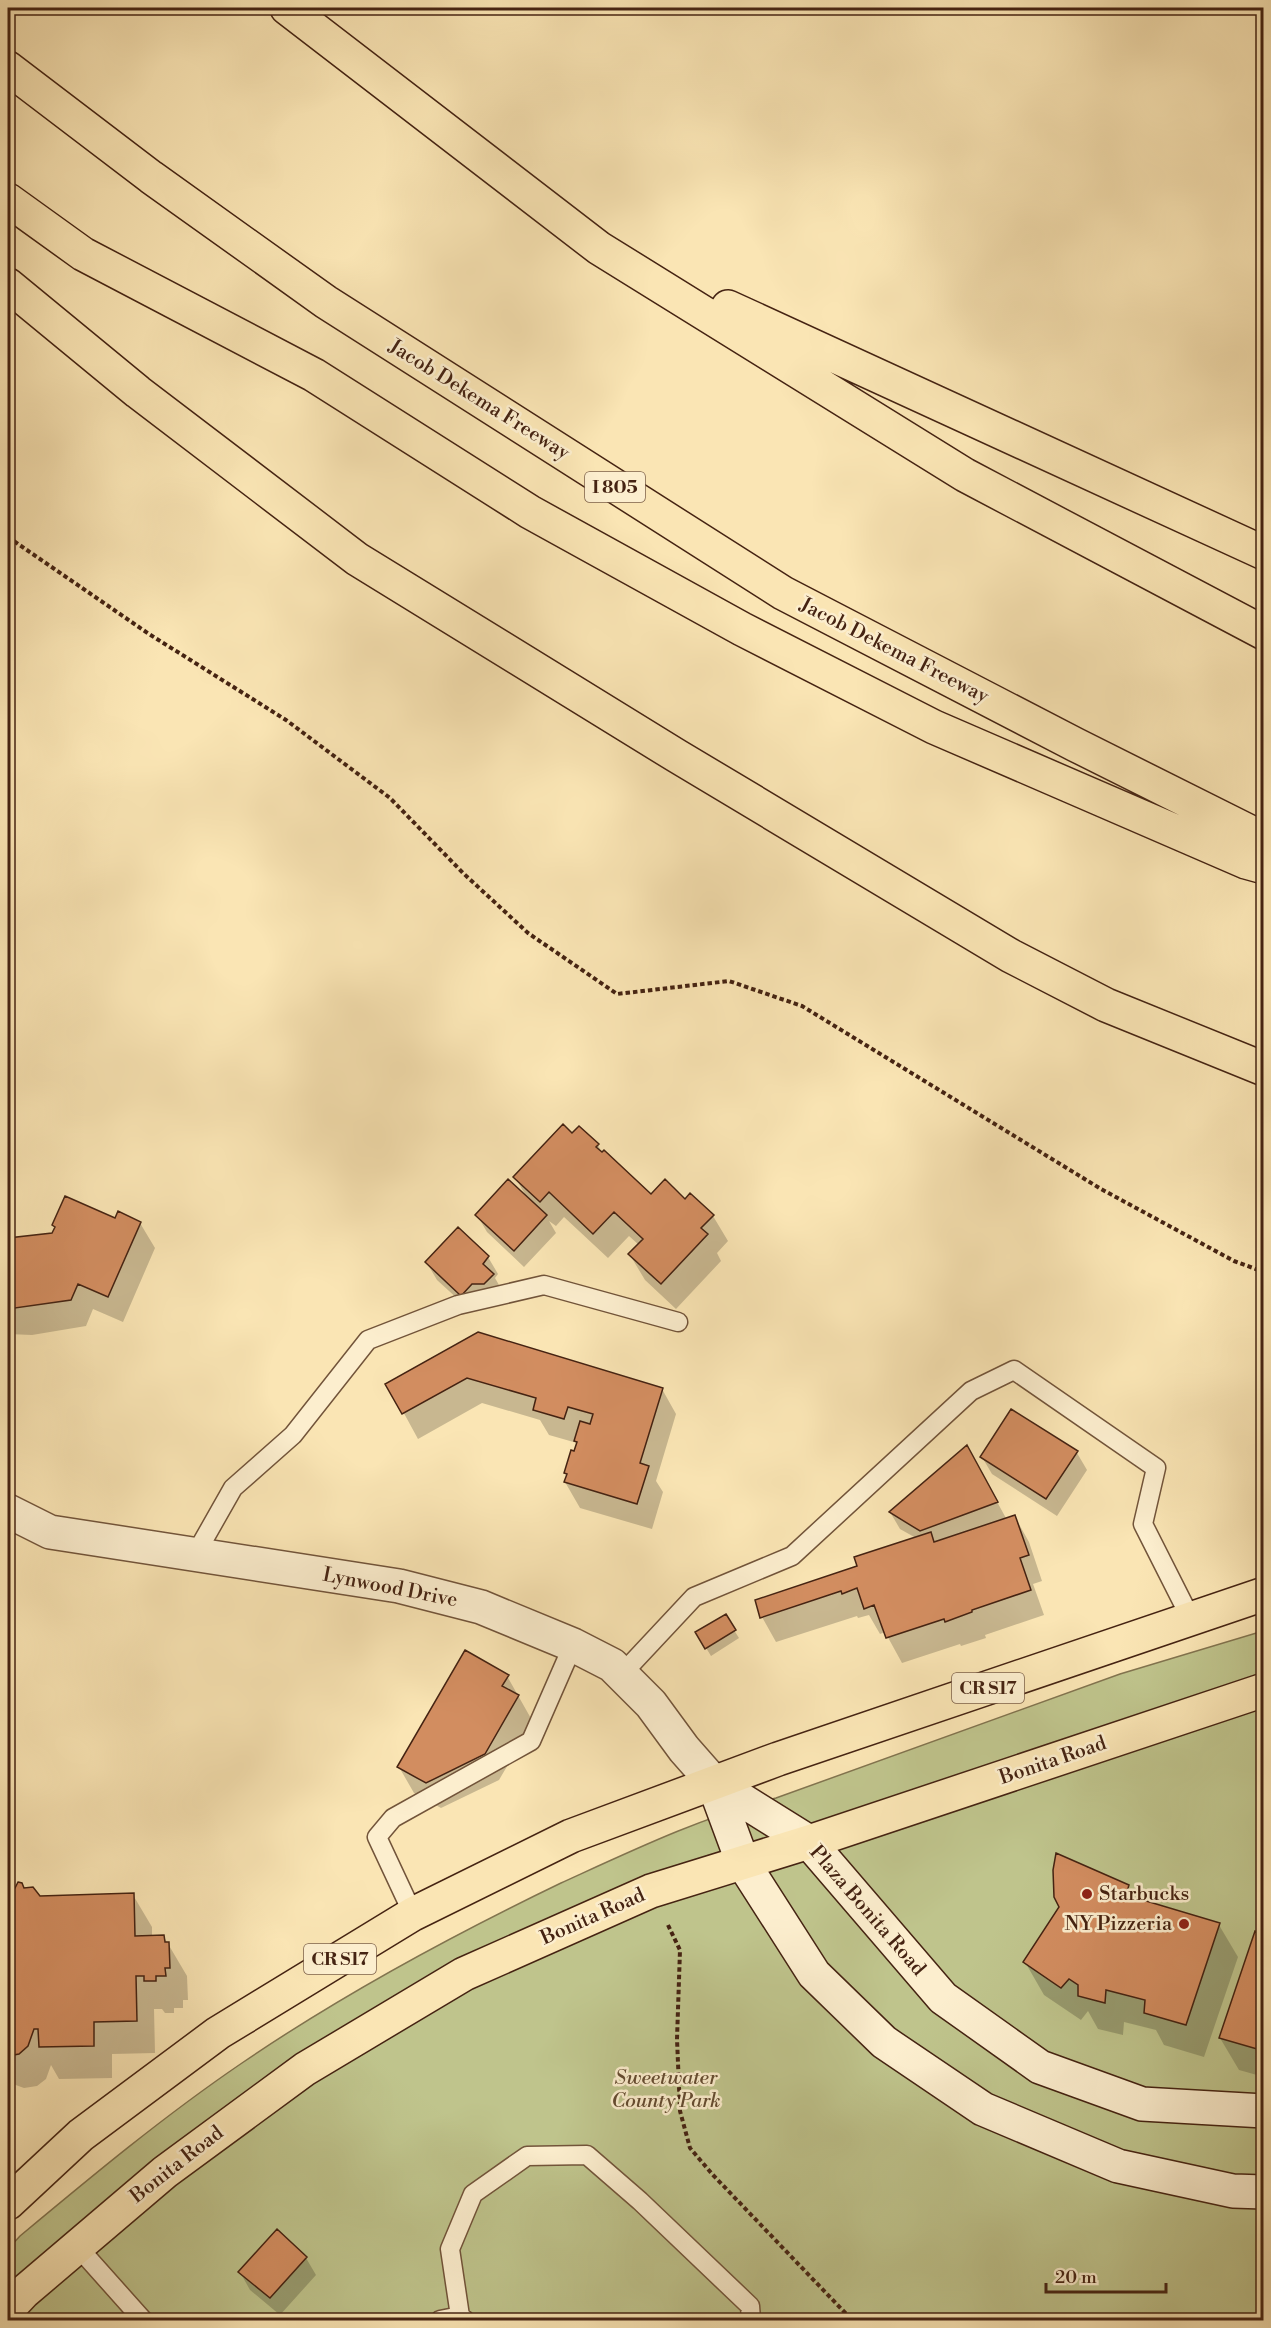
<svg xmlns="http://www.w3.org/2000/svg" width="1271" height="2328" font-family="'Libre Bodoni',serif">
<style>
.green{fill:#bfc48c;stroke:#82744f;stroke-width:1.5}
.shadow{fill:#0003}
.building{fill:#d28d60;stroke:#452312;stroke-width:1.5}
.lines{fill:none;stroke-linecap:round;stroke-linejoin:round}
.service-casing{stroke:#72543a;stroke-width:21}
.minor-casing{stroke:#72543a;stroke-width:36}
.secondary-casing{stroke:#452312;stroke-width:36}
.primary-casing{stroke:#452312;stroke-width:36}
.motorway-casing{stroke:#452312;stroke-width:36}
.path{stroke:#452312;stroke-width:4;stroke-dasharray:4.5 3;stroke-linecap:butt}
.service{stroke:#fceece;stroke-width:18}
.minor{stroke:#fceece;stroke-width:33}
.secondary{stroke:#fceece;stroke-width:33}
.primary{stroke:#fae5b4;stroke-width:33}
.motorway{stroke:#fae5b4;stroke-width:33}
.poi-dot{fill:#8f2418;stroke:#fceece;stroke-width:2}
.labels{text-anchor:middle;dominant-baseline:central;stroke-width:5;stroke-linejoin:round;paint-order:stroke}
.shield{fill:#fceece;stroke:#7c604a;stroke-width:1.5}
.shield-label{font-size:18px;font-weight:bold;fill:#452312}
.street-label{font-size:20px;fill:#452312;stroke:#fceece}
.poi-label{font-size:20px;fill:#452312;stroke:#fceece;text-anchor:start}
.park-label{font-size:20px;font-style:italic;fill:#644b30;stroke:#fceece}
</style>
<rect width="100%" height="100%" fill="#fae5b4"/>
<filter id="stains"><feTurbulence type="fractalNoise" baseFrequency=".00333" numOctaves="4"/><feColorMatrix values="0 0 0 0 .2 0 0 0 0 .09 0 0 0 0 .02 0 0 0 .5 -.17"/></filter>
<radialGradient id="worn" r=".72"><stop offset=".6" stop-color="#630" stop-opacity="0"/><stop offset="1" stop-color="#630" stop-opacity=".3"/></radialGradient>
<path class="green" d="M 1263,1631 L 1263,2320 L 8,2320 L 8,2249 L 20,2236 C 92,2176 164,2116 242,2063 C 343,1994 451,1936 561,1883 C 629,1852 704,1816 776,1798 L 1120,1674 Z"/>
<path class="shadow" d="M 579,1128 L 598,1145 L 602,1153 L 651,1196 L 685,1201 L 713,1216 L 728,1241 L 717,1253 L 721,1261 L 676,1309 L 645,1280 L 630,1255 L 639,1245 L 629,1236 L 608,1258 L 564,1217 L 556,1226 L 549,1221 L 556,1233 L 524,1267 L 487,1232 L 477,1215 L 526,1196 L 515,1177 Z
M 116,1220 L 140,1223 L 155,1248 L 123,1322 L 93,1309 L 86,1326 L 32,1335 L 8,1334 L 8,1239 L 53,1235 L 56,1229 L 54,1225 Z
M 488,1257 L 498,1274 L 495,1278 L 503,1292 L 482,1301 L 472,1312 L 437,1280 L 427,1263 Z
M 479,1334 L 662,1389 L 676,1414 L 656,1481 L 663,1492 L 652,1529 L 580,1508 L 565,1482 L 568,1476 L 566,1473 L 577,1443 L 549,1435 L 540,1420 L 482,1403 L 418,1439 L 388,1384 Z
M 967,1447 L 1007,1520 L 1015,1517 L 1029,1542 L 1042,1581 L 1033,1584 L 1044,1615 L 985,1635 L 986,1638 L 961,1646 L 960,1644 L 902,1663 L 885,1632 L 880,1634 L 869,1615 L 858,1618 L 857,1616 L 776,1642 L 762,1617 L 916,1538 L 900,1529 L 890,1512 Z
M 1077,1453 L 1087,1470 L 1057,1516 L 992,1474 L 982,1457 Z
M 725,1616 L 739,1638 L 711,1656 L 697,1633 Z
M 507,1676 L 533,1722 L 499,1780 L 441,1808 L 414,1793 L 399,1767 Z
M 20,1884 L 23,1889 L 39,1897 L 133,1895 L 152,1927 L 152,1937 L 164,1937 L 187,1976 L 188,2000 L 183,2000 L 183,2008 L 174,2008 L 174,2013 L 165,2013 L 162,2009 L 154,2009 L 155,2053 L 112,2054 L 112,2078 L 59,2079 L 51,2065 L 46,2079 L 37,2086 L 24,2088 L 13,2084 L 8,2090 L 8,1889 L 16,1889 L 16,1885 Z
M 1128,1886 L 1136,1900 L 1219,1925 L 1238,1957 L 1204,2057 L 1164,2045 L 1156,2030 L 1124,2022 L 1123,2035 L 1098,2029 L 1088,2011 L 1081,2020 L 1044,1995 L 1025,1962 L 1061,1907 Z
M 1264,1936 L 1264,2077 L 1239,2070 L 1220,2038 Z
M 306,2258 L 316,2275 L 280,2315 L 250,2290 L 240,2272 Z"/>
<path class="building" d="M 563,1124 L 572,1133 L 579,1126 L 599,1144 L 596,1147 L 602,1152 L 604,1150 L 651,1194 L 665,1179 L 685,1199 L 690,1193 L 714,1215 L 701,1228 L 708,1234 L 661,1284 L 628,1254 L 643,1239 L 614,1212 L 593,1234 L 549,1192 L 540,1202 L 513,1177 Z
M 508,1179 L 547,1215 L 514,1251 L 475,1215 Z
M 65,1196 L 115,1218 L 118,1211 L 141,1222 L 108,1297 L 78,1284 L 71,1300 L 8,1309 L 8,1238 L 52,1233 L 55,1227 L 52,1225 Z
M 458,1227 L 489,1256 L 483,1264 L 494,1274 L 484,1284 L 472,1284 L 461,1296 L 425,1262 Z
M 478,1332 L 663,1388 L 640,1463 L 649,1466 L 637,1504 L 564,1482 L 567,1474 L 564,1473 L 571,1450 L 574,1451 L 577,1442 L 574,1441 L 580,1421 L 590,1424 L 593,1414 L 568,1407 L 564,1419 L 533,1410 L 536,1398 L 467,1378 L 402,1414 L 385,1384 Z
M 1011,1409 L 1078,1451 L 1046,1499 L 980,1457 Z
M 967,1445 L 998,1502 L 920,1531 L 889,1512 Z
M 1015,1515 L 1029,1555 L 1020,1558 L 1031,1590 L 972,1610 L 972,1612 L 945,1622 L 944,1619 L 886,1638 L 874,1605 L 864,1609 L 857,1588 L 842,1594 L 841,1591 L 760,1618 L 755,1600 L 857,1566 L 854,1557 L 931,1532 L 934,1542 Z
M 726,1614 L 736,1630 L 705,1649 L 695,1632 Z
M 465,1650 L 509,1675 L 502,1686 L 519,1695 L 485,1754 L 426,1783 L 397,1767 Z
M 1056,1853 L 1129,1885 L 1126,1895 L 1220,1923 L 1186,2025 L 1144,2013 L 1145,2000 L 1106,1990 L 1105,2003 L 1078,1996 L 1078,1985 L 1069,1979 L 1061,1988 L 1023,1962 L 1059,1907 L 1054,1897 L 1053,1870 Z
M 18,1882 L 22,1883 L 24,1888 L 33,1887 L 40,1896 L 134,1893 L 135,1936 L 164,1935 L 165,1942 L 169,1942 L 170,1968 L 165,1968 L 166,1976 L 156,1976 L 156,1981 L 144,1981 L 144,1976 L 136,1976 L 137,2021 L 94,2022 L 94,2046 L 39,2047 L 38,2029 L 34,2029 L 28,2046 L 19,2054 L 8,2056 L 8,1888 L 15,1888 Z
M 1255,1931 L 1264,1935 L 1264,2051 L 1219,2038 Z
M 277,2229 L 307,2257 L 270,2298 L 238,2272 Z"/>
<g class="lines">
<defs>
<path id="service" d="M 195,1555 L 233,1488 L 293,1435 L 368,1340 L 458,1305 L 544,1285 L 678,1322
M 621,1675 L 694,1597 L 792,1556 L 971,1391 L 1014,1370 L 1156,1468 L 1143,1524 L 1191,1619
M 413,1914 L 377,1837 L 393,1818 L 531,1741 L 573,1645
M 77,2246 L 143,2320
M 440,2320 L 460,2316
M 465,2320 L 460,2316 L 450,2249 L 473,2194 L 527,2156 L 587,2155 L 640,2201 L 750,2306 L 751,2320"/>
<path id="minor" d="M 8,1511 L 50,1532 L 399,1586 L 481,1607 L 573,1645 L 612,1665 L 651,1704 L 684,1749 L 713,1782"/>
<path id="secondary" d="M 713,1782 L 743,1863 L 814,1974 L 884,2042 L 983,2109 L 1118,2166 L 1233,2191 L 1264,2192
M 713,1782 L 809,1842 L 943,1998 L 1040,2067 L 1142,2104 L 1264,2111"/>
<path id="primary" d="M 8,2203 L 81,2135 L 218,2033 L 413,1914 L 571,1836 L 778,1759 L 1264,1594
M 8,2309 L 24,2292 L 165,2172 L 305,2069 L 464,1974 L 651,1891 L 809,1842 L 1264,1690"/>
<path id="motorway" d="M 287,8 L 599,248 L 965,475 L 1264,633
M 8,68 L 151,177 L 326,302 L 783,593 L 1076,745 L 1264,839
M 8,200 L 83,254 L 314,375 L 530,512 L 742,629 L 934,727 L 1246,862 L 1264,867
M 8,285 L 138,392 L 357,559 L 677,756 L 1011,956 L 1106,1005 L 1264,1069
M 728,307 L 1264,553"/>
</defs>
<use href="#service" class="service-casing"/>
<use href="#minor" class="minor-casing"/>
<use href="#secondary" class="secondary-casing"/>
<use href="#primary" class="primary-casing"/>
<use href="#motorway" class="motorway-casing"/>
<path class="path" d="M 8,537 L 149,634 L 286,720 L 390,798 L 463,873 L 528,933 L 617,994 L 729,981 L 802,1006 L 1101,1189 L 1234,1261 L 1264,1272
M 668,1925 L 680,1950 L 677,2039 L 680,2111 L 690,2148 L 713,2175 L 852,2320"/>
<use href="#service" class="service"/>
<use href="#minor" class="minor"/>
<use href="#secondary" class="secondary"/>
<use href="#primary" class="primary"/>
<use href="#motorway" class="motorway"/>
</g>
<g class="poi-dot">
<circle cx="1087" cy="1894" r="6"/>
<circle cx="1184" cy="1924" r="6"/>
</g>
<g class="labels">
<g class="shield">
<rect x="585" y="472" width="60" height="30" rx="4.5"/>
<rect x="952" y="1673" width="72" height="30" rx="4.5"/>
<rect x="304" y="1944" width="72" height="30" rx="4.5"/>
</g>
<g class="shield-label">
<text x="615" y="487">I 805</text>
<text x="988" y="1688">CR S17</text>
<text x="340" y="1959">CR S17</text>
</g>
<g class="street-label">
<text transform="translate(479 400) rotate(32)">Jacob Dekema Freeway</text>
<text transform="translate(894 651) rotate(27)">Jacob Dekema Freeway</text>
<text transform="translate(390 1588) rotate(11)">Lynwood Drive</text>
<text transform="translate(1053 1761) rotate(-19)">Bonita Road</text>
<text transform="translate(867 1911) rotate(49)">Plaza Bonita Road</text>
<text transform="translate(593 1917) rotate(-24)">Bonita Road</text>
<text transform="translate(177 2165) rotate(-38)">Bonita Road</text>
</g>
<g class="poi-label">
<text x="1099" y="1894">Starbucks</text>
<text x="1172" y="1924" text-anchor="end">NY Pizzeria</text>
</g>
<g class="park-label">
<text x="666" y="2078">Sweetwater<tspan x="666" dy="23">County Park</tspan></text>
</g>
</g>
<rect width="1271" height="2328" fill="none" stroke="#fae5b4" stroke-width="30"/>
<rect x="9" y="9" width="1253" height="2310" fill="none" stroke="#452312" stroke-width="3"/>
<rect x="15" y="15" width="1241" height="2298" fill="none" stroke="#452312" stroke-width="1.5"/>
<path d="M1046 2283v9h120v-9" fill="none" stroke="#452312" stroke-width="3"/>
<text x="1055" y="2283" font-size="18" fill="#452312" stroke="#fceece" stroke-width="4.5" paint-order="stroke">20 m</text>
<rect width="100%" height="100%" filter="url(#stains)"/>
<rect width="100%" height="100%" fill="url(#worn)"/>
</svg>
